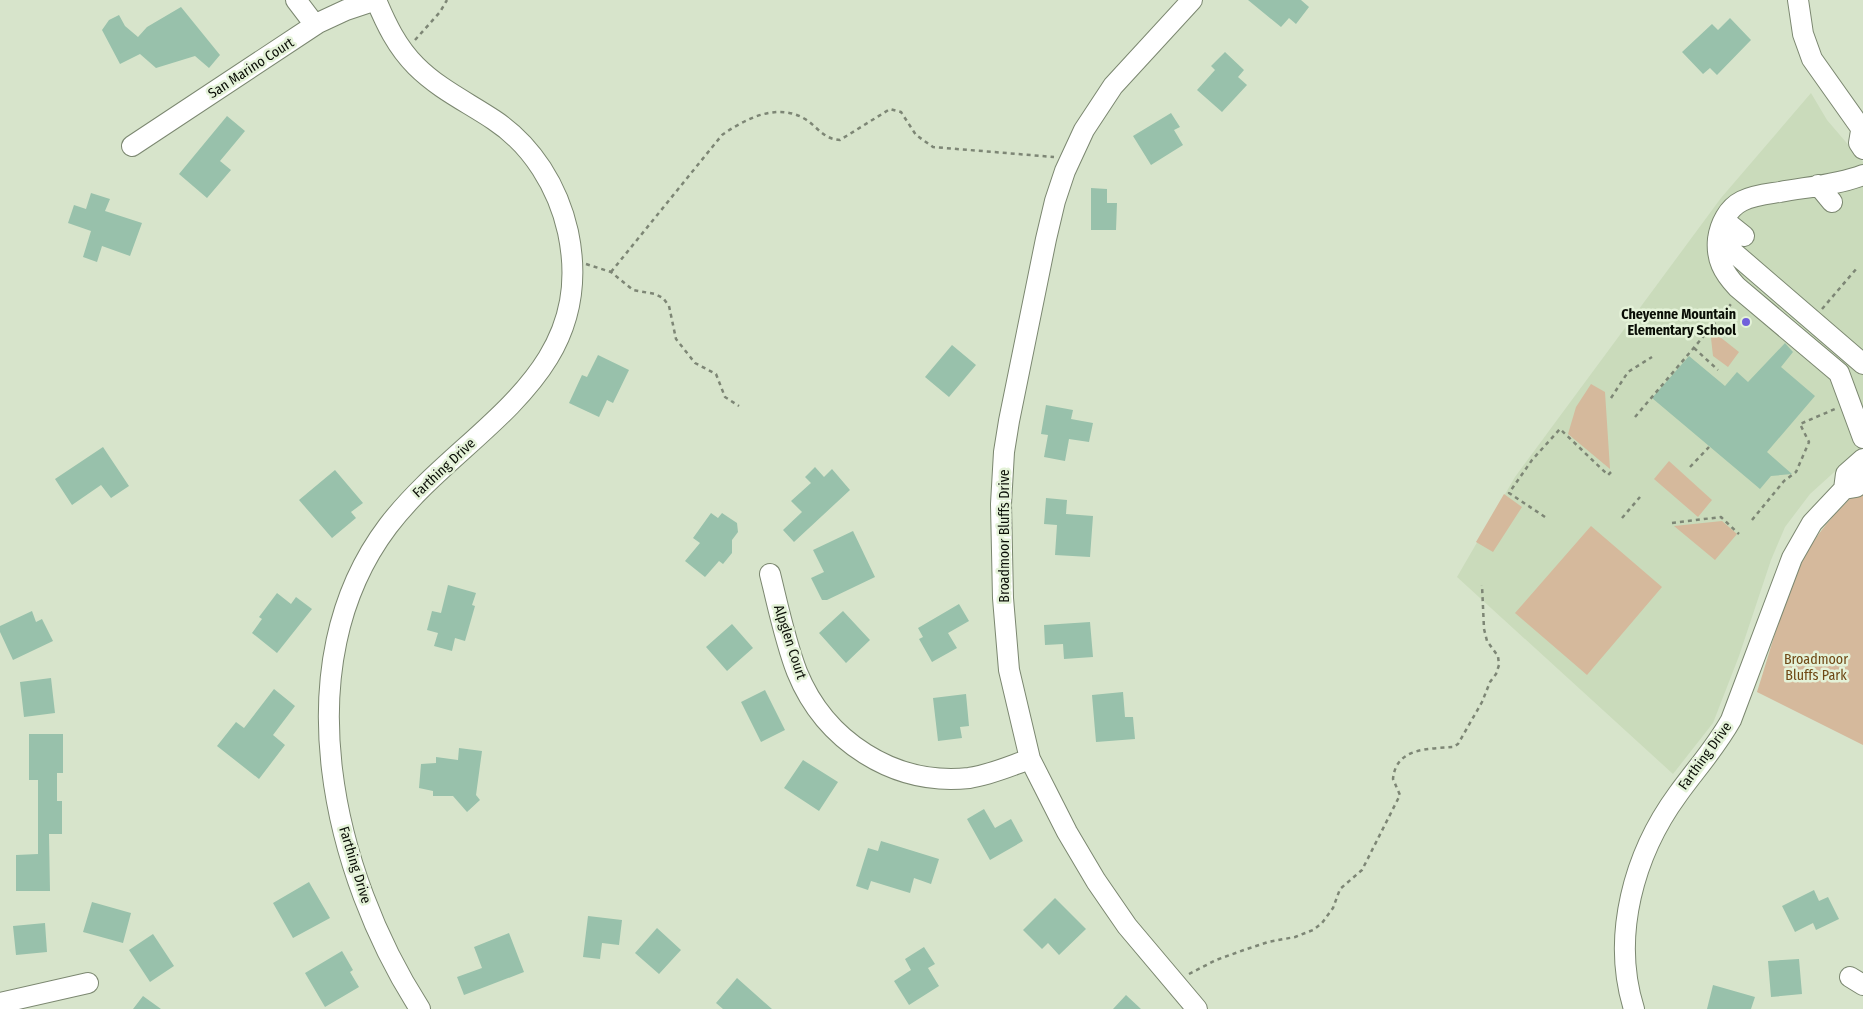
<svg xmlns="http://www.w3.org/2000/svg" width="1863" height="1009" font-family="'Fira Sans Condensed',sans-serif">
<style>
.built{fill:#cadbbb}
.green{fill:#d5b99c}
.building{fill:#98c1ab}
.lines{fill:none;stroke-linecap:round;stroke-linejoin:round}
.minor-casing{stroke:#7b8770;stroke-width:22}
.path{stroke:#7d8675;stroke-width:2.5;stroke-dasharray:4 4;stroke-linecap:butt}
.minor{stroke:#fff;stroke-width:20}
.poi-dot{fill:#7160db;stroke:#e4f2d8;stroke-width:2}
.labels{text-anchor:middle;dominant-baseline:central;stroke-width:5;stroke-linejoin:round;paint-order:stroke}
.street-label{font-size:14px;fill:#0a0e06;stroke:#e4f2d8}
.poi-label{font-size:14px;font-weight:bold;fill:#0a0e06;stroke:#e4f2d8;text-anchor:end}
.park-label{font-size:14px;fill:#6e4714;stroke:#e4f2d8}
</style>
<rect width="100%" height="100%" fill="#d7e4cb"/>
<path class="built" d="M 1811,93 L 1827,120 L 1863,162 L 1863,446 L 1810,494 L 1785,527 L 1771,560 L 1739,656 L 1713,723 L 1673,774 L 1457,577 L 1515,477 L 1721,198 Z"/>
<path class="green" d="M 1710,329 L 1739,352 L 1728,367 L 1713,356 Z
M 1591,384 L 1605,392 L 1610,469 L 1568,434 L 1576,407 Z
M 1669,461 L 1712,500 L 1698,517 L 1654,479 Z
M 1863,486 L 1863,745 L 1757,692 C 1771,649 1785,593 1806,554 C 1820,528 1842,506 1863,486 Z
M 1504,494 L 1522,507 L 1493,552 L 1476,542 Z
M 1722,521 L 1737,534 L 1715,560 L 1674,526 Z
M 1591,526 L 1662,587 L 1587,675 L 1515,613 Z"/>
<path class="building" d="M 1248,0 L 1301,0 L 1309,7 L 1296,24 L 1289,18 L 1281,27 Z
M 181,7 L 220,55 L 209,68 L 195,56 L 156,68 L 140,54 L 120,64 L 102,30 L 109,20 L 119,15 L 125,26 L 138,37 L 147,27 Z
M 1730,18 L 1751,40 L 1717,75 L 1710,68 L 1703,74 L 1682,52 L 1712,24 L 1718,30 Z
M 1225,52 L 1244,70 L 1238,77 L 1247,85 L 1222,112 L 1197,90 L 1215,70 L 1211,66 Z
M 1171,113 L 1180,127 L 1174,130 L 1183,145 L 1151,165 L 1133,136 Z
M 227,116 L 245,131 L 220,161 L 231,170 L 207,198 L 179,174 Z
M 1091,188 L 1107,189 L 1107,203 L 1117,203 L 1116,230 L 1091,230 Z
M 91,193 L 110,199 L 105,211 L 142,223 L 130,256 L 102,246 L 97,262 L 83,257 L 91,231 L 68,223 L 74,205 L 86,209 Z
M 1785,343 L 1793,352 L 1781,367 L 1815,396 L 1767,452 L 1792,474 L 1771,476 L 1760,489 L 1652,398 L 1689,356 L 1725,386 L 1737,372 L 1748,382 Z
M 952,345 L 976,365 L 949,397 L 925,377 Z
M 598,355 L 629,370 L 613,403 L 607,400 L 599,417 L 569,403 L 582,375 L 587,377 Z
M 1046,405 L 1073,410 L 1071,419 L 1093,423 L 1089,442 L 1069,439 L 1065,461 L 1044,457 L 1048,435 L 1041,434 Z
M 103,447 L 129,486 L 111,498 L 101,485 L 72,505 L 55,479 Z
M 815,467 L 824,477 L 832,469 L 850,490 L 794,542 L 783,530 L 802,512 L 791,501 L 811,483 L 805,477 Z
M 335,470 L 363,503 L 351,512 L 356,518 L 332,538 L 299,500 Z
M 1046,498 L 1067,500 L 1066,514 L 1093,516 L 1090,557 L 1055,555 L 1057,525 L 1044,524 Z
M 711,513 L 718,518 L 722,513 L 737,523 L 738,532 L 732,540 L 732,553 L 723,564 L 719,561 L 705,577 L 685,561 L 700,543 L 693,538 Z
M 853,531 L 875,577 L 827,600 L 822,600 L 811,578 L 824,572 L 813,550 Z
M 448,585 L 476,593 L 472,605 L 475,606 L 465,641 L 455,638 L 452,651 L 434,646 L 438,633 L 427,630 L 432,611 L 441,613 Z
M 277,593 L 291,604 L 296,597 L 312,609 L 277,653 L 252,633 L 262,619 L 259,617 Z
M 959,604 L 969,621 L 948,633 L 957,648 L 932,662 L 919,639 L 923,637 L 918,628 Z
M 32,611 L 36,622 L 42,619 L 53,641 L 13,660 L 0,632 L 0,626 Z
M 843,611 L 870,640 L 846,663 L 819,633 Z
M 1090,622 L 1093,657 L 1064,659 L 1063,644 L 1045,645 L 1044,625 Z
M 732,624 L 753,648 L 727,671 L 706,647 Z
M 51,678 L 55,713 L 24,717 L 20,682 Z
M 274,689 L 295,706 L 273,735 L 285,745 L 259,779 L 217,746 L 236,722 L 244,728 Z
M 765,690 L 785,730 L 761,742 L 741,702 Z
M 1123,692 L 1125,717 L 1133,717 L 1135,739 L 1096,742 L 1092,695 Z
M 966,694 L 969,726 L 960,727 L 962,738 L 938,741 L 933,698 Z
M 29,734 L 63,734 L 63,773 L 57,773 L 57,801 L 62,801 L 62,834 L 49,834 L 50,891 L 16,891 L 16,855 L 38,854 L 38,780 L 29,780 Z
M 459,748 L 482,751 L 476,795 L 480,800 L 467,812 L 453,796 L 433,796 L 433,791 L 419,788 L 421,764 L 436,763 L 436,757 L 458,760 Z
M 803,760 L 838,782 L 819,811 L 784,788 Z
M 984,809 L 995,828 L 1011,819 L 1023,841 L 990,860 L 967,819 Z
M 881,841 L 939,859 L 931,884 L 914,878 L 910,893 L 871,881 L 868,890 L 856,886 L 868,848 L 878,851 Z
M 309,882 L 330,918 L 293,938 L 273,903 Z
M 1814,890 L 1819,901 L 1828,897 L 1839,919 L 1816,930 L 1813,923 L 1795,932 L 1782,906 Z
M 1055,898 L 1086,929 L 1059,955 L 1048,943 L 1042,949 L 1023,930 Z
M 92,902 L 131,913 L 123,943 L 83,932 Z
M 588,916 L 622,920 L 619,945 L 602,943 L 600,959 L 583,957 Z
M 45,923 L 47,952 L 16,955 L 13,926 Z
M 657,928 L 681,950 L 659,974 L 635,953 Z
M 509,933 L 524,972 L 464,995 L 457,977 L 482,968 L 474,947 Z
M 153,934 L 174,966 L 150,982 L 129,950 Z
M 924,947 L 935,964 L 928,968 L 939,986 L 909,1005 L 894,981 L 911,970 L 905,959 Z
M 342,951 L 353,970 L 350,972 L 359,987 L 325,1007 L 305,973 Z
M 1799,959 L 1802,994 L 1771,997 L 1768,961 Z
M 737,978 L 772,1009 L 723,1009 L 716,1003 Z
M 1713,985 L 1755,997 L 1751,1009 L 1707,1009 Z
M 1126,995 L 1141,1009 L 1113,1009 Z
M 143,996 L 161,1009 L 133,1009 Z"/>
<g class="lines">
<defs>
<path id="minor" d="M 296,0 L 315,25
M 376,0 C 386,24 397,47 416,66 C 439,89 467,102 494,120 C 532,145 558,187 568,232 C 599,379 462,429 388,526 C 283,665 333,874 420,1009
M 1192,0 L 1113,86 L 1084,130 L 1065,171 L 1055,201 L 1046,239 L 1009,421 L 1004,452 L 1001,504 L 1003,598 L 1009,670 L 1030,759 L 1067,832 L 1096,881 L 1127,926 L 1197,1009
M 1798,0 L 1803,34 L 1812,59 L 1863,131
M 1861,131 L 1859,143 L 1863,149
M 132,146 L 318,23 L 346,10 L 376,0
M 1863,175 C 1837,185 1807,187 1780,192 C 1767,194 1754,195 1742,201 C 1728,208 1720,224 1718,239 C 1716,259 1723,272 1737,287 L 1839,373 L 1863,438
M 1818,185 L 1832,202
M 1724,220 L 1744,236
M 1718,239 L 1863,364
M 1844,489 L 1856,487 L 1863,481
M 770,574 C 778,606 785,641 797,672 C 825,741 894,786 969,778 C 990,775 1010,766 1030,759
M 1850,977 L 1863,985
M 0,1003 L 88,983
M 1634,1009 C 1611,936 1634,854 1678,794 C 1696,769 1716,747 1731,720 L 1792,558 L 1812,523 L 1844,489 L 1846,474 L 1863,459"/>
</defs>
<use href="#minor" class="minor-casing"/>
<path class="path" d="M 415,40 L 440,12 L 447,0
M 586,264 L 611,272 L 633,290 L 655,294 L 663,298 L 669,306 L 676,339 L 695,363 L 716,374 L 725,397 L 739,406
M 611,272 L 722,135 C 745,119 777,102 805,119 C 818,127 823,139 840,140 L 890,109 L 901,112 L 916,135 L 933,147 L 1054,157
M 1822,309 L 1857,268
M 1694,348 L 1718,370
M 1611,398 L 1628,372 L 1652,357
M 1635,417 L 1731,304
M 1690,467 L 1709,447
M 1545,517 L 1509,493 L 1532,460 L 1560,429 L 1608,475 L 1612,471
M 1622,518 L 1640,497
M 1752,520 L 1784,481 L 1796,472 L 1809,442 L 1800,424 L 1835,409
M 1672,523 L 1721,517 L 1739,534
M 1189,974 L 1216,960 L 1244,950 L 1268,942 L 1295,937 L 1313,930 L 1322,923 L 1333,908 L 1340,889 L 1362,870 L 1400,795 L 1393,779 C 1396,747 1429,749 1453,747 L 1458,744 L 1482,702 L 1490,682 L 1496,674 L 1499,665 L 1498,656 L 1487,641 L 1484,629 L 1482,585"/>
<use href="#minor" class="minor"/>
</g>
<circle class="poi-dot" cx="1746" cy="322" r="5"/>
<g class="labels">
<g class="street-label">
<text transform="translate(251 68) rotate(-33)">San Marino Court</text>
<text transform="translate(444 468) rotate(-43)">Farthing Drive</text>
<text transform="translate(1004 536) rotate(-90)">Broadmoor Bluffs Drive</text>
<text transform="translate(790 642) rotate(72)">Alpglen Court</text>
<text transform="translate(1705 756) rotate(-54)">Farthing Drive</text>
<text transform="translate(355 865) rotate(73)">Farthing Drive</text>
</g>
<g class="poi-label">
<text x="1736" y="314">Cheyenne Mountain<tspan x="1736" dy="16">Elementary School</tspan></text>
</g>
<g class="park-label">
<text x="1816" y="659">Broadmoor<tspan x="1816" dy="16">Bluffs Park</tspan></text>
</g>
</g>
</svg>
